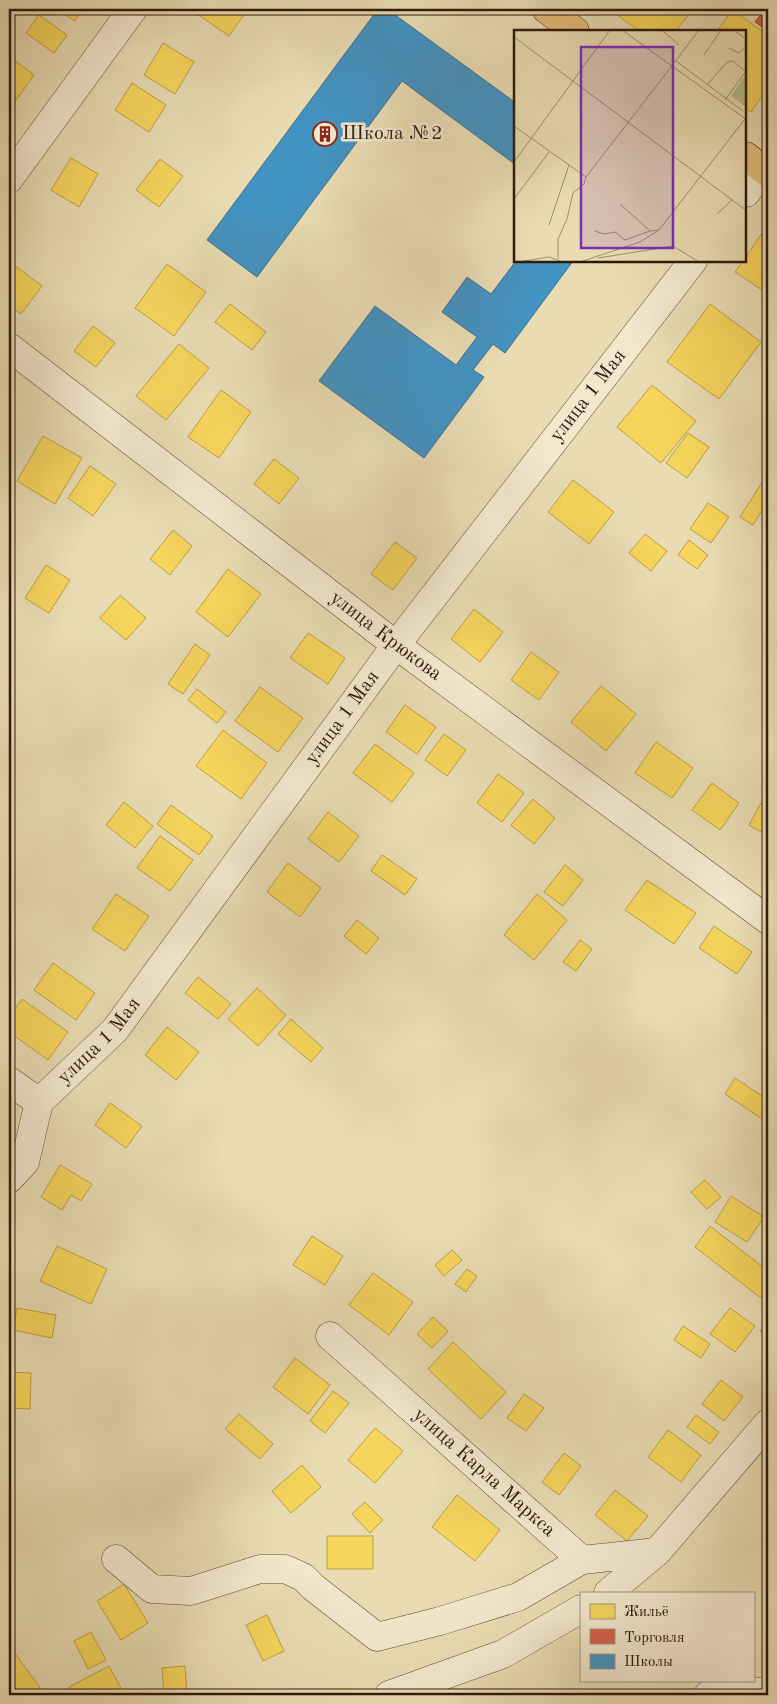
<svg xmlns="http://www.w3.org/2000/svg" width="777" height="1704" font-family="'Old Standard TT',serif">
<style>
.homes{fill:#f6d55c;stroke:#bb9d44}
.shops{fill:#d6604d;stroke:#a44b39}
.schools{fill:#4393c3;stroke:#3d6e8c}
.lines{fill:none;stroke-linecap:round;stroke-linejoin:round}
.minor-casing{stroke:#5e4a35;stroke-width:29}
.major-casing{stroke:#30190b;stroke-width:29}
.minor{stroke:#f1e8ce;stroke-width:28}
.major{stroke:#e4be7a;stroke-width:28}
.labels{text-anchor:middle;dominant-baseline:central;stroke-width:5;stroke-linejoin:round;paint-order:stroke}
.poi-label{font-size:20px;fill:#30190b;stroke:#f1e8ce;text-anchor:start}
.street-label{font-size:20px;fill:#30190b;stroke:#f1e8ce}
.inset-road{fill:none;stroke:#9f8e70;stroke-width:1}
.view{fill:#7b2cbf;fill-opacity:0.15;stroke:#7b2cbf;stroke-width:2.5}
.inset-edge{fill:none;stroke:#30190b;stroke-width:2.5}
</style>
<rect width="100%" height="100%" fill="#e9dcb3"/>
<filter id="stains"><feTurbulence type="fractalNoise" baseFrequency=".004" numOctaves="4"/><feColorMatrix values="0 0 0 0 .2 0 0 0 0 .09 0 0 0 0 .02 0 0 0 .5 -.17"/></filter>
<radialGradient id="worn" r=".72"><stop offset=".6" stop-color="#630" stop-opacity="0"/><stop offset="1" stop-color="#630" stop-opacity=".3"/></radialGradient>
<path class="homes" d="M 56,9 L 83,9 L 75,21 Z
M 190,9 L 248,9 L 229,36 Z
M 609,9 L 693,9 L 676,31 L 639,31 Z
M 732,10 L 768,35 L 768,87 L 751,112 L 746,109 L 746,31 L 717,31 Z
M 39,15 L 67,35 L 54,53 L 26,33 Z
M 163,43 L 194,62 L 175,94 L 144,75 Z
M 9,56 L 34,75 L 9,110 Z
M 132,83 L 166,105 L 149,132 L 115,110 Z
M 71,158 L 98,174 L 79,207 L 51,190 Z
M 160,159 L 183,176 L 159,207 L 136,190 Z
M 768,224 L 768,294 L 735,272 L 743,261 L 746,261 L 746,257 Z
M 9,261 L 42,286 L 21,314 L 9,305 Z
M 167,264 L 206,292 L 174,336 L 135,308 Z
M 230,304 L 266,332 L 252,350 L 215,322 Z
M 710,304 L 761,342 L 719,399 L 667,362 Z
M 93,326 L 115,343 L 96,367 L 74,351 Z
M 179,344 L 209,368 L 166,420 L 136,396 Z
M 652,385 L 696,421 L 661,463 L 617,427 Z
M 221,390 L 251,412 L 219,458 L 188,437 Z
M 688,433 L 709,447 L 687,478 L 666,463 Z
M 43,436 L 82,458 L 55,504 L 17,481 Z
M 274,459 L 299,478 L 279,504 L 254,484 Z
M 90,466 L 116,484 L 93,516 L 68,498 Z
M 768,473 L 768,501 L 753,525 L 740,517 Z
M 573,480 L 614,512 L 589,544 L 548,512 Z
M 708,503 L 729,517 L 711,543 L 690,529 Z
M 768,523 L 768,536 L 763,532 Z
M 173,530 L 192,546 L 170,575 L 150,559 Z
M 645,534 L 667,551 L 651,571 L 629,553 Z
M 689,540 L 708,555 L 697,569 L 678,555 Z
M 395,542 L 417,558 L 393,590 L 371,574 Z
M 46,565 L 70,580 L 49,613 L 25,598 Z
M 228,569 L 261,594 L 228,637 L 196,612 Z
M 120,595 L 146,618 L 126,640 L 100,618 Z
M 474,609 L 503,632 L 480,662 L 451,639 Z
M 308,633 L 345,658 L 328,684 L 290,658 Z
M 195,644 L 210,655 L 183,694 L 168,684 Z
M 531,652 L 559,672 L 539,700 L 511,680 Z
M 601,686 L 636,714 L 606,751 L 571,722 Z
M 260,687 L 303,718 L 278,752 L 235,721 Z
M 197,689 L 226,712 L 217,723 L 188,700 Z
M 405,705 L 436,727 L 417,754 L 386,732 Z
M 223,730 L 267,763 L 241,799 L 196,766 Z
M 444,734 L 466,750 L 447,776 L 425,760 Z
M 656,742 L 693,768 L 672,798 L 635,773 Z
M 375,744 L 414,773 L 392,802 L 353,773 Z
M 498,774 L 524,793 L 502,822 L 477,803 Z
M 712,783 L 739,803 L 720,830 L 692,810 Z
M 533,799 L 555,818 L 534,844 L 511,825 Z
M 124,802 L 153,826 L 135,848 L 106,825 Z
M 761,803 L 768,807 L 768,819 L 761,832 L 749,825 Z
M 171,805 L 213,836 L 199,855 L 157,824 Z
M 328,812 L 359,836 L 339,862 L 308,839 Z
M 160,836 L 193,860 L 170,891 L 137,868 Z
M 382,855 L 417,879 L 405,895 L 371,871 Z
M 288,863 L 321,888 L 300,917 L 267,892 Z
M 565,865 L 583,880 L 563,906 L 544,892 Z
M 647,880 L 696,913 L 674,944 L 625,910 Z
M 116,894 L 149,916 L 125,951 L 92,929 Z
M 537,894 L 567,920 L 534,960 L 504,935 Z
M 357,920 L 379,938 L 366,954 L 344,936 Z
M 714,926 L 752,952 L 737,974 L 699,948 Z
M 580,940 L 592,949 L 576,971 L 563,962 Z
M 53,963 L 95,993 L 76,1020 L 34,990 Z
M 198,977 L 231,1004 L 218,1019 L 185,993 Z
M 257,988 L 286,1015 L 258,1046 L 228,1019 Z
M 22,999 L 68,1032 L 48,1060 L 9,1032 L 9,1017 Z
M 291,1019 L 323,1048 L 311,1062 L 278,1034 Z
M 167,1027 L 199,1052 L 176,1080 L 145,1055 Z
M 735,1078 L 768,1100 L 768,1123 L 725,1094 Z
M 110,1103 L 142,1126 L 126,1148 L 95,1125 Z
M 60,1165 L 92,1184 L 81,1201 L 71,1195 L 62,1210 L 41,1197 Z
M 705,1180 L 721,1197 L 707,1209 L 691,1192 Z
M 731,1196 L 764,1217 L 747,1242 L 715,1222 Z
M 710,1226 L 768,1271 L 768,1288 L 761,1298 L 695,1247 Z
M 312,1236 L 343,1256 L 325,1285 L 293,1265 Z
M 57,1246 L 107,1269 L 91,1304 L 40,1281 Z
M 452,1250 L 462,1260 L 444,1276 L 435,1265 Z
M 467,1269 L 477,1276 L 466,1292 L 455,1284 Z
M 373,1273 L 413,1302 L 389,1335 L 349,1305 Z
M 17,1308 L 56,1315 L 52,1338 L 13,1330 Z
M 730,1308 L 755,1326 L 735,1352 L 710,1334 Z
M 433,1317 L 448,1331 L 432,1348 L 417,1334 Z
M 768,1320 L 768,1338 L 760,1331 Z
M 683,1326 L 710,1344 L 701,1358 L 674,1340 Z
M 453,1342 L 506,1392 L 481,1419 L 428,1369 Z
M 295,1358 L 330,1385 L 308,1414 L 273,1387 Z
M 9,1372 L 31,1373 L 30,1409 L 9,1408 Z
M 721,1380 L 743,1397 L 724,1421 L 702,1404 Z
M 333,1391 L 349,1403 L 325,1433 L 310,1421 Z
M 524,1394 L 544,1408 L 526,1431 L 507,1418 Z
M 239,1414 L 273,1444 L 260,1459 L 225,1429 Z
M 696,1415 L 719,1432 L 710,1444 L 687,1427 Z
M 375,1428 L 403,1451 L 375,1483 L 348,1460 Z
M 668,1430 L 701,1455 L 681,1482 L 648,1457 Z
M 564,1453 L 581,1466 L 559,1495 L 542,1482 Z
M 302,1465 L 321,1487 L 291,1513 L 272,1491 Z
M 615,1490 L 648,1516 L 627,1541 L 595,1515 Z
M 457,1495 L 500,1530 L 475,1561 L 432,1527 Z
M 365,1502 L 383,1520 L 370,1533 L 352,1514 Z
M 327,1536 L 373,1536 L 373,1569 L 327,1569 Z
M 124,1584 L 148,1623 L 121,1640 L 97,1601 Z
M 267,1615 L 284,1651 L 263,1661 L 246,1625 Z
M 91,1632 L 106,1660 L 88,1669 L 74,1641 Z
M 11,1648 L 43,1692 L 39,1695 L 9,1694 L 9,1682 L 13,1680 L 9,1674 L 9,1650 Z
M 109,1666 L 125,1695 L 74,1695 L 69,1687 Z
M 185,1666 L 187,1695 L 164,1695 L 162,1668 Z"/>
<path class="shops" d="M 765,9 L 768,9 L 768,31 L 755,22 Z"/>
<path class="schools" d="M 378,9 L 387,9 L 516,103 L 516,165 L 402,81 L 257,277 L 207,240 Z
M 516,261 L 573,261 L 505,353 L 493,344 L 473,370 L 484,377 L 424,458 L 319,381 L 375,306 L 456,365 L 477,337 L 442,312 L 467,277 L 491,294 Z"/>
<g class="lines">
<defs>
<g id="minor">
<path d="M 9,179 L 133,9"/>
<path d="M 746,193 L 764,169"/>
<path id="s1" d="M 9,347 L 396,645 L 768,920"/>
<path d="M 9,1081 L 39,1102"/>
<path id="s2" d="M 9,1179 L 25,1162 L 39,1102 L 115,1030 L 396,645 L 693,261"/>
<path id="s3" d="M 330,1336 L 582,1560 L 657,1552"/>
<path d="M 116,1559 L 152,1589 L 191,1591 L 260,1569 L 285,1569 L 303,1577 L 313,1587 L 377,1637 L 440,1621 L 518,1597 L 582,1560"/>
<path d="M 608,1593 L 657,1552 L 768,1423"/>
<path d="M 389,1695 L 503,1654 L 581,1609"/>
<path d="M 708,1695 L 768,1691"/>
</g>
<path id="major" d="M 546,9 L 575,31
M 746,156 L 768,173"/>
</defs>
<use href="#minor" class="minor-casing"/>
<use href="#major" class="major-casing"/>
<use href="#minor" class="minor"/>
<use href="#major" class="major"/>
</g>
<defs>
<symbol id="building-ring" viewBox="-11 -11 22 22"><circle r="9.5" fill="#f1e8ce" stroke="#8f2418" stroke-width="1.5"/><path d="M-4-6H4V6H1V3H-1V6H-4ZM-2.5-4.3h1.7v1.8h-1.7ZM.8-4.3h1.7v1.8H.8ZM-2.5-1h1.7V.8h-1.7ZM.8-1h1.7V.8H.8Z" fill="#8f2418"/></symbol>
</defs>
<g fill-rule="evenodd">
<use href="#building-ring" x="311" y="120" width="28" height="28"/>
</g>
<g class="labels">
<g class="poi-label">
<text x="342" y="134">Школа №2</text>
</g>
<g class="street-label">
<text stroke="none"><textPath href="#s2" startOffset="981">улица 1 Мая</textPath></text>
<text stroke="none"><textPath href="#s1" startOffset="475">улица Крюкова</textPath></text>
<text stroke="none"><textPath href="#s2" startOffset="576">улица 1 Мая</textPath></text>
<text stroke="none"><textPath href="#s2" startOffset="171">улица 1 Мая</textPath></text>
<text stroke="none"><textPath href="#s3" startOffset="206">улица Карла Маркса</textPath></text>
</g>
</g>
<g transform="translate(514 30)">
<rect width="232" height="232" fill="#e9dcb3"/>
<path d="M 232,44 L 232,77 L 217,66 Z" fill="#b6c08c"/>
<path class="inset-road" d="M 108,0 L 233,90M 148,0 L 165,15M 220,0 L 233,10M 0,7 L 233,181M 215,18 L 225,23 L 233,16M 190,25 L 207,0M 162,31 L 229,81M 157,37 L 185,0M 193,55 L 213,32 L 219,31 L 232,42M 211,70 L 232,41M 0,96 L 72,147M 0,132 L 96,0M 0,169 L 35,122M 106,174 L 136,201 L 145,200M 203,184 L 218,170M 35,195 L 55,135M 81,201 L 90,204 L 101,202 L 111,210 L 136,201M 84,228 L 159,216 L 185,232M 44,229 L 44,209 L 53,189 L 59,163 L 70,154 L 72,147 L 157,37M 4,232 L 35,227 L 49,232M 66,232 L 126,212 L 145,200 L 231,89"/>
<path class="view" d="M 67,17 L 159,17 L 159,218 L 67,218 Z"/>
<rect width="232" height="232" class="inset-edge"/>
</g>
<rect width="777" height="1704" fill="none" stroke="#e9dcb3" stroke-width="30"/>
<rect x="10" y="10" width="757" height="1684" fill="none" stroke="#30190b" stroke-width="2.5"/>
<rect x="15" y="15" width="747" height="1674" fill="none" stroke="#30190b"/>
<rect x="580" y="1592" width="175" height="90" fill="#f1e8ce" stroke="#a49580"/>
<rect x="590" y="1604" width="25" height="15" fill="#f6d55c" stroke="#a49580"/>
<text x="624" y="1616" font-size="15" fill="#30190b">Жильё</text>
<rect x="590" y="1629" width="25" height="15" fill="#d6604d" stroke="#a49580"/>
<text x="624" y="1642" font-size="15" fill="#30190b">Торговля</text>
<rect x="590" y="1654" width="25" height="15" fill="#4393c3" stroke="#a49580"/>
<text x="624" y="1666" font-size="15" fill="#30190b">Школы</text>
<rect width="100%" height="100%" filter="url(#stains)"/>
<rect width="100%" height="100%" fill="url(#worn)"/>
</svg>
